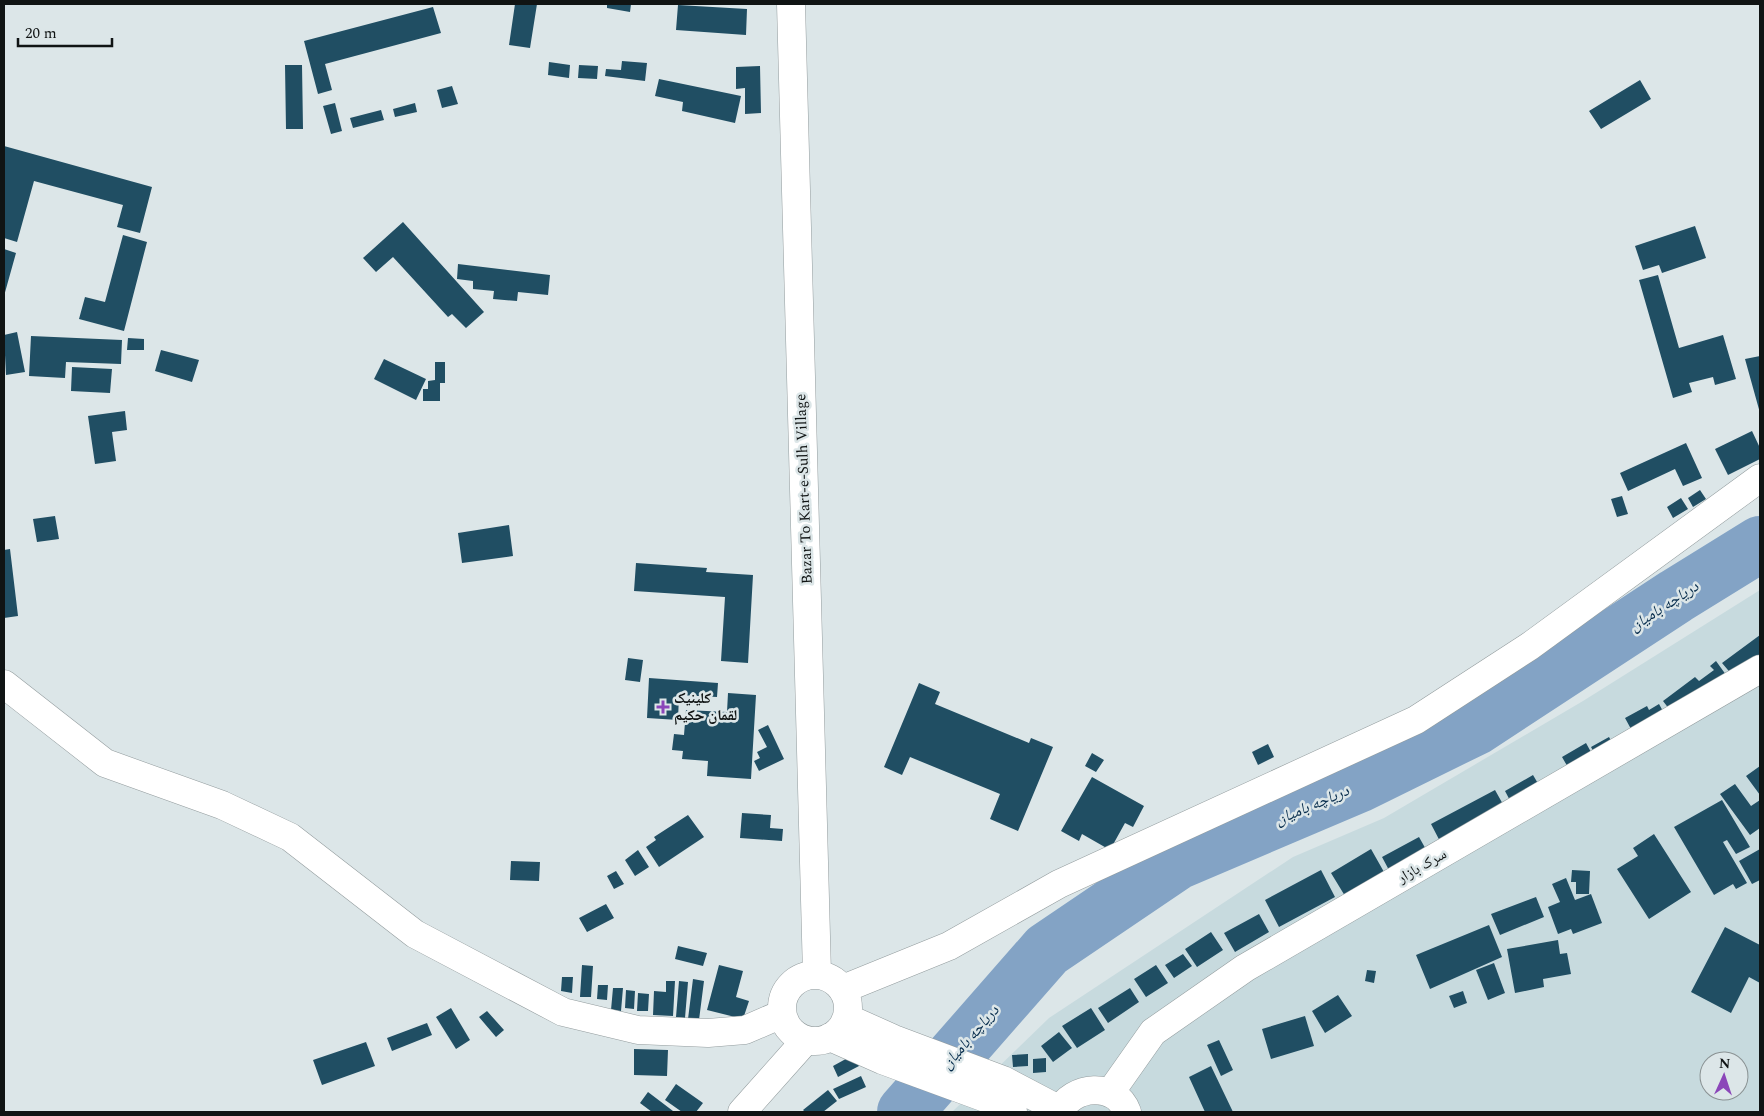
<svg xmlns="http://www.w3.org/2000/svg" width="1764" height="1116" font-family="Spectral,'Noto Naskh Arabic',serif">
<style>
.built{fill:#c7dade;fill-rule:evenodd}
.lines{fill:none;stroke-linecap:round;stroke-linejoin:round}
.river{stroke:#83a3c5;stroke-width:56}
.building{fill:#204e63}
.minor-casing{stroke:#939c9e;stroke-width:29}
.major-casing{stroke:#939c9e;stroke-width:29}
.minor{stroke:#fff;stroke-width:28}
.major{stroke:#fff;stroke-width:28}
.poi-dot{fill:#8b46b9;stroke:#dce6e8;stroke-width:2}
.labels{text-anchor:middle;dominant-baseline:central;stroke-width:5;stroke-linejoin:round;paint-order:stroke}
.street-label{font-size:15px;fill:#101414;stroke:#dce6e8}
.poi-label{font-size:15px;font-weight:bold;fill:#101414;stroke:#dce6e8;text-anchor:start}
.water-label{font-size:16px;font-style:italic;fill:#062c4c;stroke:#dce6e8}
</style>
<rect width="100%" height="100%" fill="#dce6e8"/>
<path class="built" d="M 1760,590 L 1760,1112 L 952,1112 L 1049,1018 L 1293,857 L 1384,818 L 1583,701 ZM 1709,1061 L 1739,1061 L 1739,1091 L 1709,1091 Z"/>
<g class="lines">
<path class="river" d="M 905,1112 L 1047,950 L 1177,862 L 1358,785 L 1476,727 L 1676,596 L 1760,544"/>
</g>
<path class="building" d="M 515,4 L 537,4 L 530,48 L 509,45 Z
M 607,4 L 631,4 L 630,12 L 607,8 Z
M 678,5 L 747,9 L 746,35 L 676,30 Z
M 433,7 L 441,33 L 325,64 L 332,90 L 318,94 L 304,41 Z
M 622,61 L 647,63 L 645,81 L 605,76 L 606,69 L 621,70 Z
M 549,62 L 570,65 L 569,78 L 548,75 Z
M 285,65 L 302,65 L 303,129 L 286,129 Z
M 579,65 L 598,66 L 597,79 L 578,78 Z
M 760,66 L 761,113 L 745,114 L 745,88 L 736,89 L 736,67 Z
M 659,79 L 741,96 L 735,123 L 682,111 L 683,102 L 655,96 Z
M 1640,80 L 1651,99 L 1601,129 L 1589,111 Z
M 452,86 L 458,104 L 442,108 L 437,90 Z
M 335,103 L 342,131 L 331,134 L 323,106 Z
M 415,103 L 417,112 L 395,117 L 393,109 Z
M 381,110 L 384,120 L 353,128 L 350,118 Z
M 4,146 L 152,187 L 140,233 L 117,227 L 123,205 L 34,181 L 17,242 L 4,238 Z
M 403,222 L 484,312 L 466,328 L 452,314 L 448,317 L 393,257 L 376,272 L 363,258 Z
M 1695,226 L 1706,258 L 1662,273 L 1659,265 L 1643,270 L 1635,246 Z
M 123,235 L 147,242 L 124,331 L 79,319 L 85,297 L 105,302 Z
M 4,249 L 16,253 L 4,296 Z
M 458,264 L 550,275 L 548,295 L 518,292 L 517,301 L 493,299 L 494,291 L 473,289 L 473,281 L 457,279 Z
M 1658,275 L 1679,348 L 1723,335 L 1736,379 L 1715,385 L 1713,377 L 1689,383 L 1692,392 L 1673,398 L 1639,280 Z
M 17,332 L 25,372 L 6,375 L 4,335 Z
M 31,336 L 122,340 L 121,364 L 66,362 L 65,378 L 29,376 Z
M 128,338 L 144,339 L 144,350 L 127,350 Z
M 161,350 L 199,360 L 192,382 L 155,371 Z
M 1760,356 L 1760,413 L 1745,359 Z
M 384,359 L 426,379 L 416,400 L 374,379 Z
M 435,362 L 445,362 L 445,383 L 440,383 L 440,401 L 423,401 L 423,389 L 428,389 L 428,381 L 435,380 Z
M 72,367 L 112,369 L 110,393 L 71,391 Z
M 125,411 L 127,430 L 112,432 L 116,461 L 95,464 L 88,416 Z
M 1752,431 L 1760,448 L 1760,459 L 1728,475 L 1715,449 Z
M 1686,443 L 1702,478 L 1683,486 L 1675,469 L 1628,491 L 1620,473 Z
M 1700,490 L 1706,499 L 1693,507 L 1688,498 Z
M 1622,496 L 1628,514 L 1617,517 L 1611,499 Z
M 1681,498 L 1688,509 L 1673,518 L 1667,507 Z
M 55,516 L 59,539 L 37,542 L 33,519 Z
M 509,525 L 513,556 L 462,563 L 458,533 Z
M 10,549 L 18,616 L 4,618 L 4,550 Z
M 636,563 L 707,568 L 706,572 L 753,575 L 748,663 L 721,661 L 725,597 L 634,591 Z
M 1760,635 L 1760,662 L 1733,676 L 1722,663 Z
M 628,658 L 643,660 L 640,682 L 625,680 Z
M 1716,661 L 1729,679 L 1676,718 L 1663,701 L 1695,677 L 1699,681 L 1714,670 L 1710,666 Z
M 649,678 L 718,683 L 717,697 L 679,695 L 678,720 L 647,718 Z
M 919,683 L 940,692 L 935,704 L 1029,743 L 1031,738 L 1053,747 L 1018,831 L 990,819 L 1000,794 L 910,757 L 902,775 L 884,767 Z
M 728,693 L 756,695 L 751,779 L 707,776 L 708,761 L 682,759 L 683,751 L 672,750 L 674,734 L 684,735 L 686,710 L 727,712 Z
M 1659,704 L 1669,722 L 1637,740 L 1625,718 L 1647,706 L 1649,710 Z
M 768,725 L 784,759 L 759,771 L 754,761 L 760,758 L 757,752 L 767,747 L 758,730 Z
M 1609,737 L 1616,750 L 1598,760 L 1591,747 Z
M 1586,743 L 1597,763 L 1573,776 L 1562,757 Z
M 1268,744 L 1274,757 L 1258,765 L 1252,752 Z
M 1092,753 L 1104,760 L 1096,772 L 1085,766 Z
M 1760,766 L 1760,795 L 1746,776 Z
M 1533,775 L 1543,792 L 1514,808 L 1505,791 Z
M 1092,777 L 1144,806 L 1133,827 L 1125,823 L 1110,850 L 1082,834 L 1079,841 L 1061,831 Z
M 1735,784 L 1751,806 L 1760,800 L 1760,828 L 1750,835 L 1720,794 Z
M 1495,790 L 1509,815 L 1444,849 L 1431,824 Z
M 1722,800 L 1750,847 L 1736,854 L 1727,840 L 1723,842 L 1747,883 L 1736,889 L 1733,884 L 1714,895 L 1674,827 Z
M 742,813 L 771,815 L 770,828 L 783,829 L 782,841 L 740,838 Z
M 688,815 L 704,837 L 659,867 L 646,847 L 656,840 L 654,837 Z
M 1654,834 L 1691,892 L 1649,919 L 1617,869 L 1638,856 L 1633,848 Z
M 1419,837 L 1428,853 L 1390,872 L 1382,857 Z
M 1371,849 L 1384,872 L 1345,896 L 1331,873 Z
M 1760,849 L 1760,880 L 1752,884 L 1739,861 Z
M 638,850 L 649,867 L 635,876 L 625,860 Z
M 511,861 L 540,862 L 539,881 L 510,880 Z
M 1321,870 L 1335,897 L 1279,927 L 1265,900 Z
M 1572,870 L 1590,871 L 1589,894 L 1576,894 L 1576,882 L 1571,882 Z
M 616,871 L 624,884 L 614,889 L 607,876 Z
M 1566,878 L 1575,900 L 1591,894 L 1602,923 L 1573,934 L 1571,929 L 1558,934 L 1548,907 L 1560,902 L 1552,884 Z
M 1536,897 L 1544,917 L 1500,935 L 1491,914 Z
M 606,904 L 614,918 L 587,932 L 579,918 Z
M 1259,914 L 1269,932 L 1235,952 L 1224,933 Z
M 1489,925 L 1502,957 L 1430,989 L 1416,955 Z
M 1725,927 L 1760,945 L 1760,983 L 1749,977 L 1731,1013 L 1691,992 Z
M 1211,932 L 1223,950 L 1197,967 L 1185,949 Z
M 1558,940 L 1560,954 L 1567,953 L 1571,974 L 1543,979 L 1544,987 L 1515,993 L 1507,949 Z
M 678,946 L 707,953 L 703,966 L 675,959 Z
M 1183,954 L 1192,966 L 1174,978 L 1165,965 Z
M 1494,963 L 1505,993 L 1488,1000 L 1476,970 Z
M 582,965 L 593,966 L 591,997 L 580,997 Z
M 719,965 L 743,971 L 736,997 L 749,1001 L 743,1019 L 707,1010 Z
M 1156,965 L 1168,983 L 1146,997 L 1134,979 Z
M 1367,970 L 1376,971 L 1374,983 L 1365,981 Z
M 562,977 L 573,977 L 572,993 L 561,991 Z
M 693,979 L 704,981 L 699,1020 L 688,1019 Z
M 666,981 L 675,981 L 673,1016 L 653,1015 L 654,991 L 666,992 Z
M 679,981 L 688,982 L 685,1018 L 676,1017 Z
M 598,985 L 608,985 L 607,1000 L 597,999 Z
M 613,988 L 623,988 L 621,1011 L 611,1010 Z
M 1130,988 L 1139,1002 L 1108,1023 L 1098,1008 Z
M 626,990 L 635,991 L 634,1009 L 625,1008 Z
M 1463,991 L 1467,1003 L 1454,1008 L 1449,996 Z
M 638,993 L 649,994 L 648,1011 L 637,1011 Z
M 1338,995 L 1352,1016 L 1325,1033 L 1312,1011 Z
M 451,1008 L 470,1040 L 456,1049 L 436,1017 Z
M 1091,1008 L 1105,1030 L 1077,1048 L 1062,1026 Z
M 487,1011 L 504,1030 L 496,1037 L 479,1017 Z
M 1305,1016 L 1314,1046 L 1271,1059 L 1262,1029 Z
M 427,1023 L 432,1035 L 392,1051 L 387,1038 Z
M 1059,1032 L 1072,1048 L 1053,1062 L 1041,1046 Z
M 1219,1040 L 1233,1070 L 1221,1076 L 1207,1045 Z
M 366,1042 L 375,1066 L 322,1085 L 313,1060 Z
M 634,1049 L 668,1050 L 667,1076 L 634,1075 Z
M 1028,1054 L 1028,1066 L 1013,1067 L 1012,1055 Z
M 853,1055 L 859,1066 L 838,1077 L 833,1066 Z
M 1046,1058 L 1046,1072 L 1033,1073 L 1033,1059 Z
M 1211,1066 L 1233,1112 L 1205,1112 L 1189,1077 Z
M 861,1076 L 866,1087 L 839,1099 L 833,1089 Z
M 676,1084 L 703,1103 L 696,1112 L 682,1112 L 665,1100 Z
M 828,1090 L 837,1101 L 823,1112 L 805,1112 L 803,1110 Z
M 648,1092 L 673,1111 L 672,1112 L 652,1112 L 640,1103 Z"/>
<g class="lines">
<defs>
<path id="minor" d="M 4,684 L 105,763 L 222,805 L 290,837 L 415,934 L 563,1012 L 638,1030 L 708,1033 L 745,1030 L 782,1014
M 843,989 L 949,946 L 1059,884 L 1416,720 L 1530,646 L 1760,478"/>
<path id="major" d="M 791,4 L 817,974
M782 1008a33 33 0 1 1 66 0a33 33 0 1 1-66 0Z
M 847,1018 L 894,1039 L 1003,1080 L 1060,1110
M 830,1037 L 882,1060 L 991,1100 L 1013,1112
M 1110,1093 L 1153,1032 L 1245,968 L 1760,669
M 742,1112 L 806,1040
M 1059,1112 C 1072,1085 1116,1081 1127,1112"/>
</defs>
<use href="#minor" class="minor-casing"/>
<use href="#major" class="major-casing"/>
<use href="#minor" class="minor"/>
<use href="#major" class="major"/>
</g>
<path class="poi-dot" d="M660.5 699.5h5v5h5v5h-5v5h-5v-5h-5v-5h5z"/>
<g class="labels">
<g class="street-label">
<text transform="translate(804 489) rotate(-92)">Bazar To Kart-e-Sulh Village</text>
<text transform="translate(1422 866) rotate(-30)">سرک بازار</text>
</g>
<g class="poi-label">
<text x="674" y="698">کلینیک<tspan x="674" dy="17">لقمان حکیم</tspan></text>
</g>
<g class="water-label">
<text transform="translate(1664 606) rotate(-33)">دریاچه بامیان</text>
<text transform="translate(1312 805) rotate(-23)">دریاچه بامیان</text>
<text transform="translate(970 1037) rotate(-49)">دریاچه بامیان</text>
</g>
</g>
<rect width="1764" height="1116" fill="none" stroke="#101414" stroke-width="10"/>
<g transform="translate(1724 1076) rotate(3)"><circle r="24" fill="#dce6e8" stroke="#8a9293"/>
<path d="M0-4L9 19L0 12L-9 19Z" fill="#8b46b9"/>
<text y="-8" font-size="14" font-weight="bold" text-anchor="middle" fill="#101414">N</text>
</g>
<path d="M18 38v8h94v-8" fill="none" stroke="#101414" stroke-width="2.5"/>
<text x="25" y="38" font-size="15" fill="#101414" stroke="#dce6e8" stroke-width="4" paint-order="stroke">20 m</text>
</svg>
